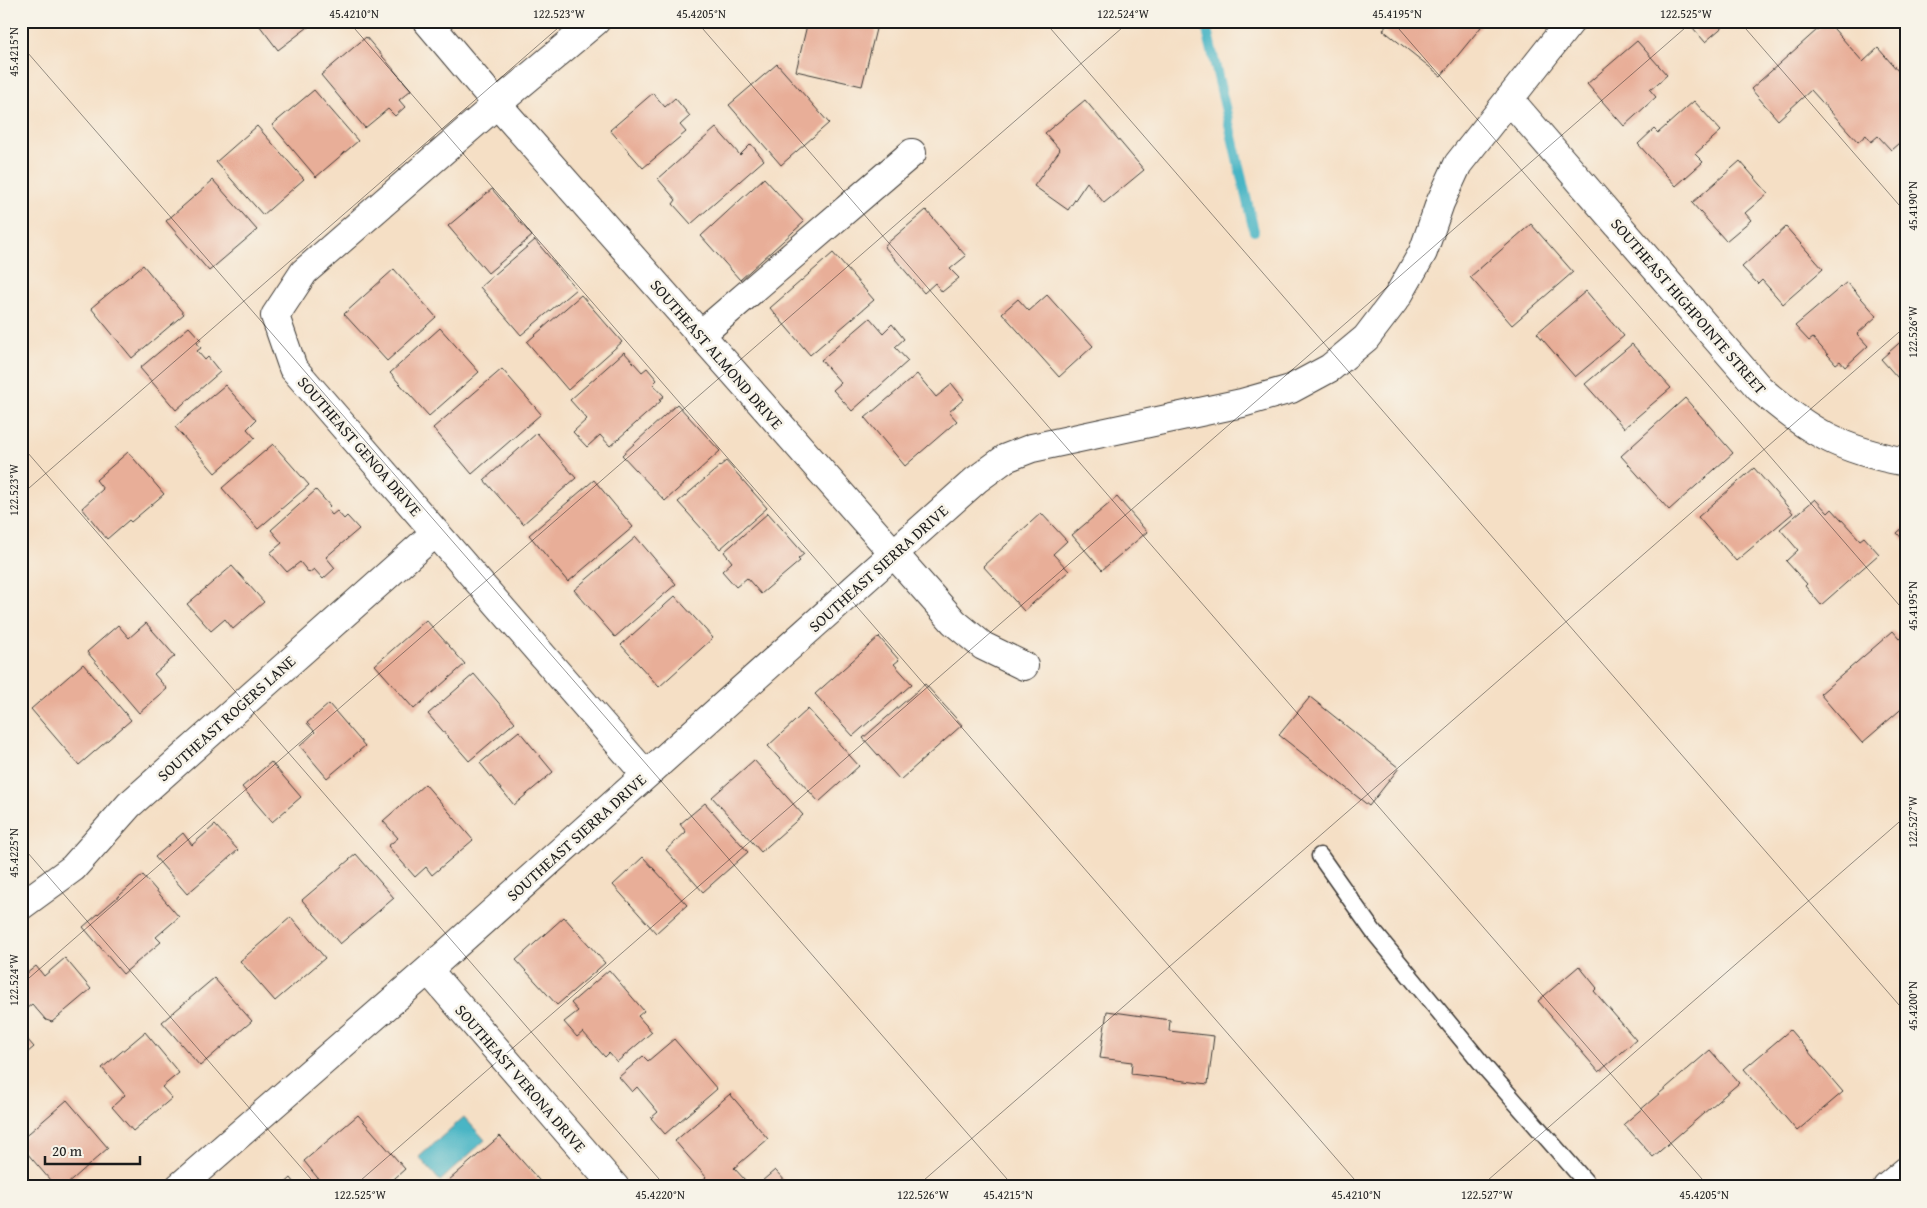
<svg xmlns="http://www.w3.org/2000/svg" width="1927" height="1208" font-family="'Gentium Book Plus',serif">
<style>
.water{fill:#48b5c5;stroke:#326870}
.lines{fill:none;stroke-linecap:round;stroke-linejoin:round}
.stream{stroke:#48b5c5;stroke-width:10}
.building{fill:#e8ae98}
.service-casing{stroke:#3d3935;stroke-width:19}
.minor-casing{stroke:#3d3935;stroke-width:30}
.tertiary-casing{stroke:#3d3935;stroke-width:30}
.service{stroke:#fff;stroke-width:16}
.minor{stroke:#fff;stroke-width:28}
.tertiary{stroke:#fff;stroke-width:28}
.ticks{fill:none;stroke:#1c1c1c;stroke-width:1;stroke-opacity:0.45}
.labels{text-anchor:middle;dominant-baseline:central;stroke-width:5;stroke-linejoin:round;paint-order:stroke}
.street-label{font-size:16px;fill:#1c1c1c;stroke:#f7f3e8}
.neatline{fill:none;stroke:#1c1c1c;stroke-width:2}
.ticks-label{font-size:12px;text-anchor:middle;fill:#1c1c1c}
</style>
<rect width="100%" height="100%" fill="#f7f3e8"/>
<filter id="ink" filterUnits="userSpaceOnUse"><feTurbulence type="fractalNoise" baseFrequency=".02" numOctaves="2"/><feDisplacementMap in="SourceGraphic" scale="10" xChannelSelector="R" yChannelSelector="G"/><feConvolveMatrix kernelMatrix="1 2 1 2 8 2 1 2 1" color-interpolation-filters="sRGB"/></filter>
<filter id="wash" filterUnits="userSpaceOnUse"><feTurbulence type="fractalNoise" baseFrequency=".0096" numOctaves="4" result="noise"/><feDisplacementMap in="SourceGraphic" scale="20" xChannelSelector="R" yChannelSelector="G"/><feGaussianBlur stdDeviation="1.12" result="paint"/><feColorMatrix in="noise" values="0 0 0 0 0 0 0 0 0 0 0 0 0 0 0 0 0 1.4 0 .05"/><feComposite in="paint" operator="in"/></filter>
<g filter="url(#wash)">
<rect width="100%" height="100%" fill="#f5dfc5"/>
<path class="water" d="M 464,1117 L 485,1140 L 440,1181 L 419,1157 Z"/>
<g class="lines">
<path class="stream" d="M 1205,21 L 1254,231"/>
</g>
<g id="blocks">
<path class="building" d="M 256,21 L 316,21 L 278,50 Z
M 808,21 L 844,21 L 876,29 L 862,86 L 796,71 Z
M 1390,21 L 1474,21 L 1481,27 L 1441,76 L 1383,30 Z
M 1687,21 L 1734,21 L 1728,27 L 1726,24 L 1705,42 Z
M 1827,21 L 1863,62 L 1878,48 L 1906,80 L 1906,137 L 1891,150 L 1878,136 L 1871,142 L 1866,135 L 1858,142 L 1811,90 L 1778,120 L 1751,89 Z
M 366,37 L 411,90 L 399,100 L 405,107 L 395,116 L 388,109 L 365,128 L 321,75 Z
M 1637,41 L 1667,75 L 1650,90 L 1656,97 L 1624,126 L 1587,84 Z
M 777,64 L 829,123 L 781,165 L 729,105 Z
M 314,90 L 358,141 L 316,177 L 272,125 Z
M 653,93 L 665,107 L 675,98 L 690,116 L 680,125 L 686,132 L 643,168 L 610,130 Z
M 1085,100 L 1144,170 L 1104,203 L 1087,182 L 1068,210 L 1034,186 L 1060,150 L 1045,133 Z
M 1694,101 L 1721,131 L 1695,154 L 1703,162 L 1676,186 L 1638,144 L 1654,129 L 1658,133 Z
M 257,126 L 304,179 L 263,215 L 216,162 Z
M 716,128 L 740,155 L 751,144 L 764,160 L 691,224 L 673,204 L 676,200 L 658,179 Z
M 1740,161 L 1768,193 L 1745,213 L 1751,220 L 1726,241 L 1692,203 Z
M 764,178 L 804,222 L 740,280 L 701,236 Z
M 213,180 L 257,230 L 209,271 L 166,221 Z
M 492,189 L 532,236 L 488,273 L 448,226 Z
M 926,210 L 966,256 L 950,269 L 959,278 L 942,292 L 935,283 L 924,293 L 884,246 Z
M 1531,224 L 1573,272 L 1512,325 L 1470,277 Z
M 1786,227 L 1823,269 L 1783,304 L 1762,280 L 1758,284 L 1742,267 Z
M 535,240 L 576,289 L 521,335 L 480,287 Z
M 833,253 L 874,300 L 810,355 L 770,308 Z
M 143,265 L 184,314 L 132,358 L 91,308 Z
M 394,269 L 436,317 L 387,361 L 344,314 Z
M 1847,282 L 1877,316 L 1857,334 L 1868,346 L 1845,367 L 1840,361 L 1836,364 L 1813,338 L 1809,341 L 1795,326 Z
M 1586,291 L 1624,336 L 1575,377 L 1537,333 Z
M 581,295 L 622,342 L 568,390 L 527,342 Z
M 1047,295 L 1093,346 L 1059,377 L 1002,313 L 1018,299 L 1029,311 Z
M 870,318 L 883,333 L 892,324 L 904,339 L 895,347 L 908,361 L 852,411 L 833,390 L 841,383 L 821,360 Z
M 189,327 L 201,340 L 197,343 L 201,348 L 197,351 L 205,360 L 208,357 L 220,372 L 176,410 L 140,368 Z
M 440,328 L 479,372 L 429,416 L 390,373 Z
M 1906,337 L 1906,387 L 1881,359 Z
M 1632,344 L 1671,388 L 1624,428 L 1585,384 Z
M 624,352 L 642,372 L 647,368 L 657,380 L 653,384 L 664,396 L 659,400 L 661,401 L 610,446 L 600,435 L 587,447 L 573,432 L 587,419 L 570,400 Z
M 502,369 L 541,414 L 472,474 L 433,428 Z
M 917,374 L 936,397 L 952,384 L 964,399 L 949,412 L 957,421 L 905,466 L 865,418 Z
M 225,385 L 256,420 L 247,429 L 255,438 L 215,473 L 175,427 Z
M 1685,398 L 1733,453 L 1669,510 L 1621,456 Z
M 677,404 L 720,451 L 665,501 L 622,455 Z
M 537,433 L 576,478 L 523,524 L 484,480 Z
M 273,444 L 309,485 L 258,529 L 222,488 Z
M 128,452 L 164,494 L 131,522 L 129,520 L 107,539 L 82,508 L 103,489 L 96,480 Z
M 726,461 L 767,508 L 720,549 L 678,502 Z
M 1754,468 L 1793,513 L 1736,561 L 1698,517 Z
M 594,480 L 633,527 L 568,582 L 529,535 Z
M 316,490 L 330,506 L 327,509 L 332,515 L 337,511 L 344,519 L 347,516 L 359,529 L 326,557 L 335,568 L 323,579 L 314,569 L 309,573 L 300,562 L 287,572 L 270,553 L 282,543 L 271,530 Z
M 1117,497 L 1147,532 L 1102,570 L 1072,535 Z
M 1815,499 L 1828,513 L 1832,509 L 1860,540 L 1864,537 L 1879,554 L 1821,605 L 1805,586 L 1807,584 L 1786,561 L 1798,550 L 1780,529 Z
M 768,513 L 804,554 L 798,559 L 800,561 L 761,594 L 747,578 L 736,587 L 722,571 L 732,562 L 724,552 Z
M 1041,513 L 1067,541 L 1053,554 L 1069,571 L 1024,611 L 983,566 Z
M 1906,525 L 1906,543 L 1897,533 Z
M 636,537 L 676,584 L 615,637 L 574,590 Z
M 232,566 L 264,602 L 233,629 L 225,619 L 211,631 L 187,604 Z
M 675,596 L 713,638 L 659,687 L 621,645 Z
M 426,620 L 465,664 L 414,709 L 375,665 Z
M 146,623 L 175,656 L 154,674 L 167,689 L 139,713 L 87,652 L 118,625 L 129,638 Z
M 1893,631 L 1906,646 L 1906,705 L 1862,743 L 1820,694 Z
M 879,637 L 899,660 L 894,664 L 912,684 L 853,736 L 815,694 Z
M 83,664 L 131,720 L 79,765 L 31,709 Z
M 474,674 L 515,722 L 469,761 L 428,714 Z
M 925,684 L 962,725 L 900,780 L 863,738 Z
M 1310,697 L 1399,768 L 1369,806 L 1279,735 Z
M 329,704 L 365,746 L 327,778 L 300,746 L 315,732 L 307,723 Z
M 808,709 L 859,766 L 819,802 L 768,746 Z
M 519,731 L 553,772 L 514,805 L 480,763 Z
M 754,760 L 803,815 L 761,852 L 712,797 Z
M 271,762 L 301,797 L 272,822 L 242,787 Z
M 425,784 L 473,840 L 432,875 L 426,867 L 415,877 L 388,846 L 398,838 L 383,821 Z
M 705,803 L 748,852 L 703,892 L 666,850 L 686,832 L 680,824 Z
M 215,825 L 238,850 L 187,894 L 155,857 L 183,833 L 192,845 Z
M 356,854 L 394,898 L 340,944 L 302,900 Z
M 643,857 L 687,905 L 656,933 L 613,885 Z
M 143,875 L 179,917 L 156,937 L 161,942 L 123,974 L 83,927 Z
M 291,917 L 325,958 L 275,1001 L 240,961 Z
M 564,917 L 605,963 L 557,1005 L 516,960 Z
M 65,958 L 91,989 L 52,1022 L 46,1020 L 32,1004 L 21,1013 L 21,978 L 36,966 L 44,976 Z
M 1579,966 L 1597,988 L 1594,991 L 1636,1040 L 1599,1072 L 1538,1001 Z
M 609,970 L 644,1011 L 638,1016 L 652,1032 L 617,1062 L 609,1053 L 605,1057 L 583,1032 L 577,1037 L 564,1022 L 578,1011 L 571,1003 Z
M 214,978 L 252,1021 L 200,1066 L 162,1022 Z
M 1107,1011 L 1170,1020 L 1169,1031 L 1214,1036 L 1208,1084 L 1131,1074 L 1132,1062 L 1100,1058 Z
M 1790,1030 L 1843,1092 L 1797,1131 L 1744,1069 Z
M 21,1032 L 34,1047 L 21,1058 Z
M 145,1032 L 179,1073 L 162,1087 L 172,1098 L 133,1131 L 112,1107 L 125,1095 L 102,1068 Z
M 674,1039 L 717,1089 L 665,1134 L 651,1118 L 658,1112 L 637,1087 L 632,1092 L 619,1077 L 643,1056 L 648,1061 Z
M 1710,1050 L 1739,1083 L 1653,1157 L 1624,1124 Z
M 730,1094 L 768,1139 L 734,1168 L 745,1180 L 737,1187 L 710,1187 L 704,1179 L 706,1177 L 675,1141 Z
M 67,1100 L 108,1148 L 64,1187 L 56,1187 L 21,1146 L 21,1140 Z
M 358,1115 L 405,1169 L 385,1187 L 325,1187 L 304,1161 Z
M 500,1136 L 545,1187 L 441,1187 Z
M 775,1170 L 788,1184 L 792,1181 L 797,1187 L 755,1187 Z
M 291,1178 L 298,1187 L 281,1187 Z"/>
</g>
</g>
<g filter="url(#ink)">
<use href="#blocks" fill-opacity="0" stroke="#3d3935" stroke-width="1"/>
<g class="lines">
<defs>
<path id="service" d="M 1320,856 L 1373,931 L 1488,1071 L 1590,1187"/>
<path id="minor" d="M 427,21 L 497,104 L 954,622 L 983,646 L 1024,666
M 596,21 L 497,104 L 304,272 L 275,316 L 293,368 L 646,775
M 1509,99 L 1759,388 C 1809,432 1840,450 1906,462
M 700,335 L 912,153
M 21,906 L 73,868 L 129,805 L 435,533
M 428,970 L 615,1187
M 179,1187 L 428,970 L 976,480 L 1006,458 L 1032,448 L 1242,403 L 1291,389 L 1330,368 L 1366,338 L 1398,296 L 1423,252 L 1440,203 L 1458,164 L 1571,21"/>
<path id="tertiary" d="M 1887,1187 L 1906,1171"/>
</defs>
<use href="#service" class="service-casing"/>
<use href="#minor" class="minor-casing"/>
<use href="#tertiary" class="tertiary-casing"/>
<use href="#service" class="service"/>
<use href="#minor" class="minor"/>
<use href="#tertiary" class="tertiary"/>
</g>
</g>
<path class="ticks" d="M 348,21 L 1361,1187M 696,21 L 1709,1187M 1044,21 L 1906,1013M 1392,21 L 1906,613M 1739,21 L 1906,213M 21,45 L 1014,1187M 21,445 L 666,1187M 21,495 L 566,21M 21,845 L 318,1187M 21,985 L 1130,21M 353,1187 L 1693,21M 916,1187 L 1906,326M 1480,1187 L 1906,816"/>
<g class="labels">
<g class="street-label">
<text transform="translate(1689 306) rotate(49)">SOUTHEAST HIGHPOINTE STREET</text>
<text transform="translate(717 354) rotate(49)">SOUTHEAST ALMOND DRIVE</text>
<text transform="translate(360 446) rotate(49)">SOUTHEAST GENOA DRIVE</text>
<text transform="translate(878 568) rotate(-42)">SOUTHEAST SIERRA DRIVE</text>
<text transform="translate(226 718) rotate(-42)">SOUTHEAST ROGERS LANE</text>
<text transform="translate(576 837) rotate(-42)">SOUTHEAST SIERRA DRIVE</text>
<text transform="translate(521 1078) rotate(49)">SOUTHEAST VERONA DRIVE</text>
</g>
</g>
<rect width="1927" height="1208" fill="none" stroke="#f7f3e8" stroke-width="55"/>
<path d="M45 1156v8h95v-8" fill="none" stroke="#1c1c1c" stroke-width="2.5"/>
<text x="52" y="1156" font-size="15" fill="#1c1c1c" stroke="#f7f3e8" stroke-width="4" paint-order="stroke">20 m</text>
<rect x="28" y="28" width="1872" height="1152" class="neatline"/>
<g class="ticks-label">
<text x="354" y="18">45.4210°N</text>
<text x="559" y="18">122.523°W</text>
<text x="701" y="18">45.4205°N</text>
<text x="1123" y="18">122.524°W</text>
<text x="1397" y="18">45.4195°N</text>
<text x="1686" y="18">122.525°W</text>
<text transform="translate(14 52) rotate(-90)" y="4">45.4215°N</text>
<text transform="translate(1913 206) rotate(-90)" y="4">45.4190°N</text>
<text transform="translate(1913 332) rotate(-90)" y="4">122.526°W</text>
<text transform="translate(14 490) rotate(-90)" y="4">122.523°W</text>
<text transform="translate(1913 606) rotate(-90)" y="4">45.4195°N</text>
<text transform="translate(1913 822) rotate(-90)" y="4">122.527°W</text>
<text transform="translate(14 853) rotate(-90)" y="4">45.4225°N</text>
<text transform="translate(14 980) rotate(-90)" y="4">122.524°W</text>
<text transform="translate(1913 1006) rotate(-90)" y="4">45.4200°N</text>
<text x="360" y="1199">122.525°W</text>
<text x="660" y="1199">45.4220°N</text>
<text x="923" y="1199">122.526°W</text>
<text x="1008" y="1199">45.4215°N</text>
<text x="1356" y="1199">45.4210°N</text>
<text x="1487" y="1199">122.527°W</text>
<text x="1704" y="1199">45.4205°N</text>
</g>
</svg>
